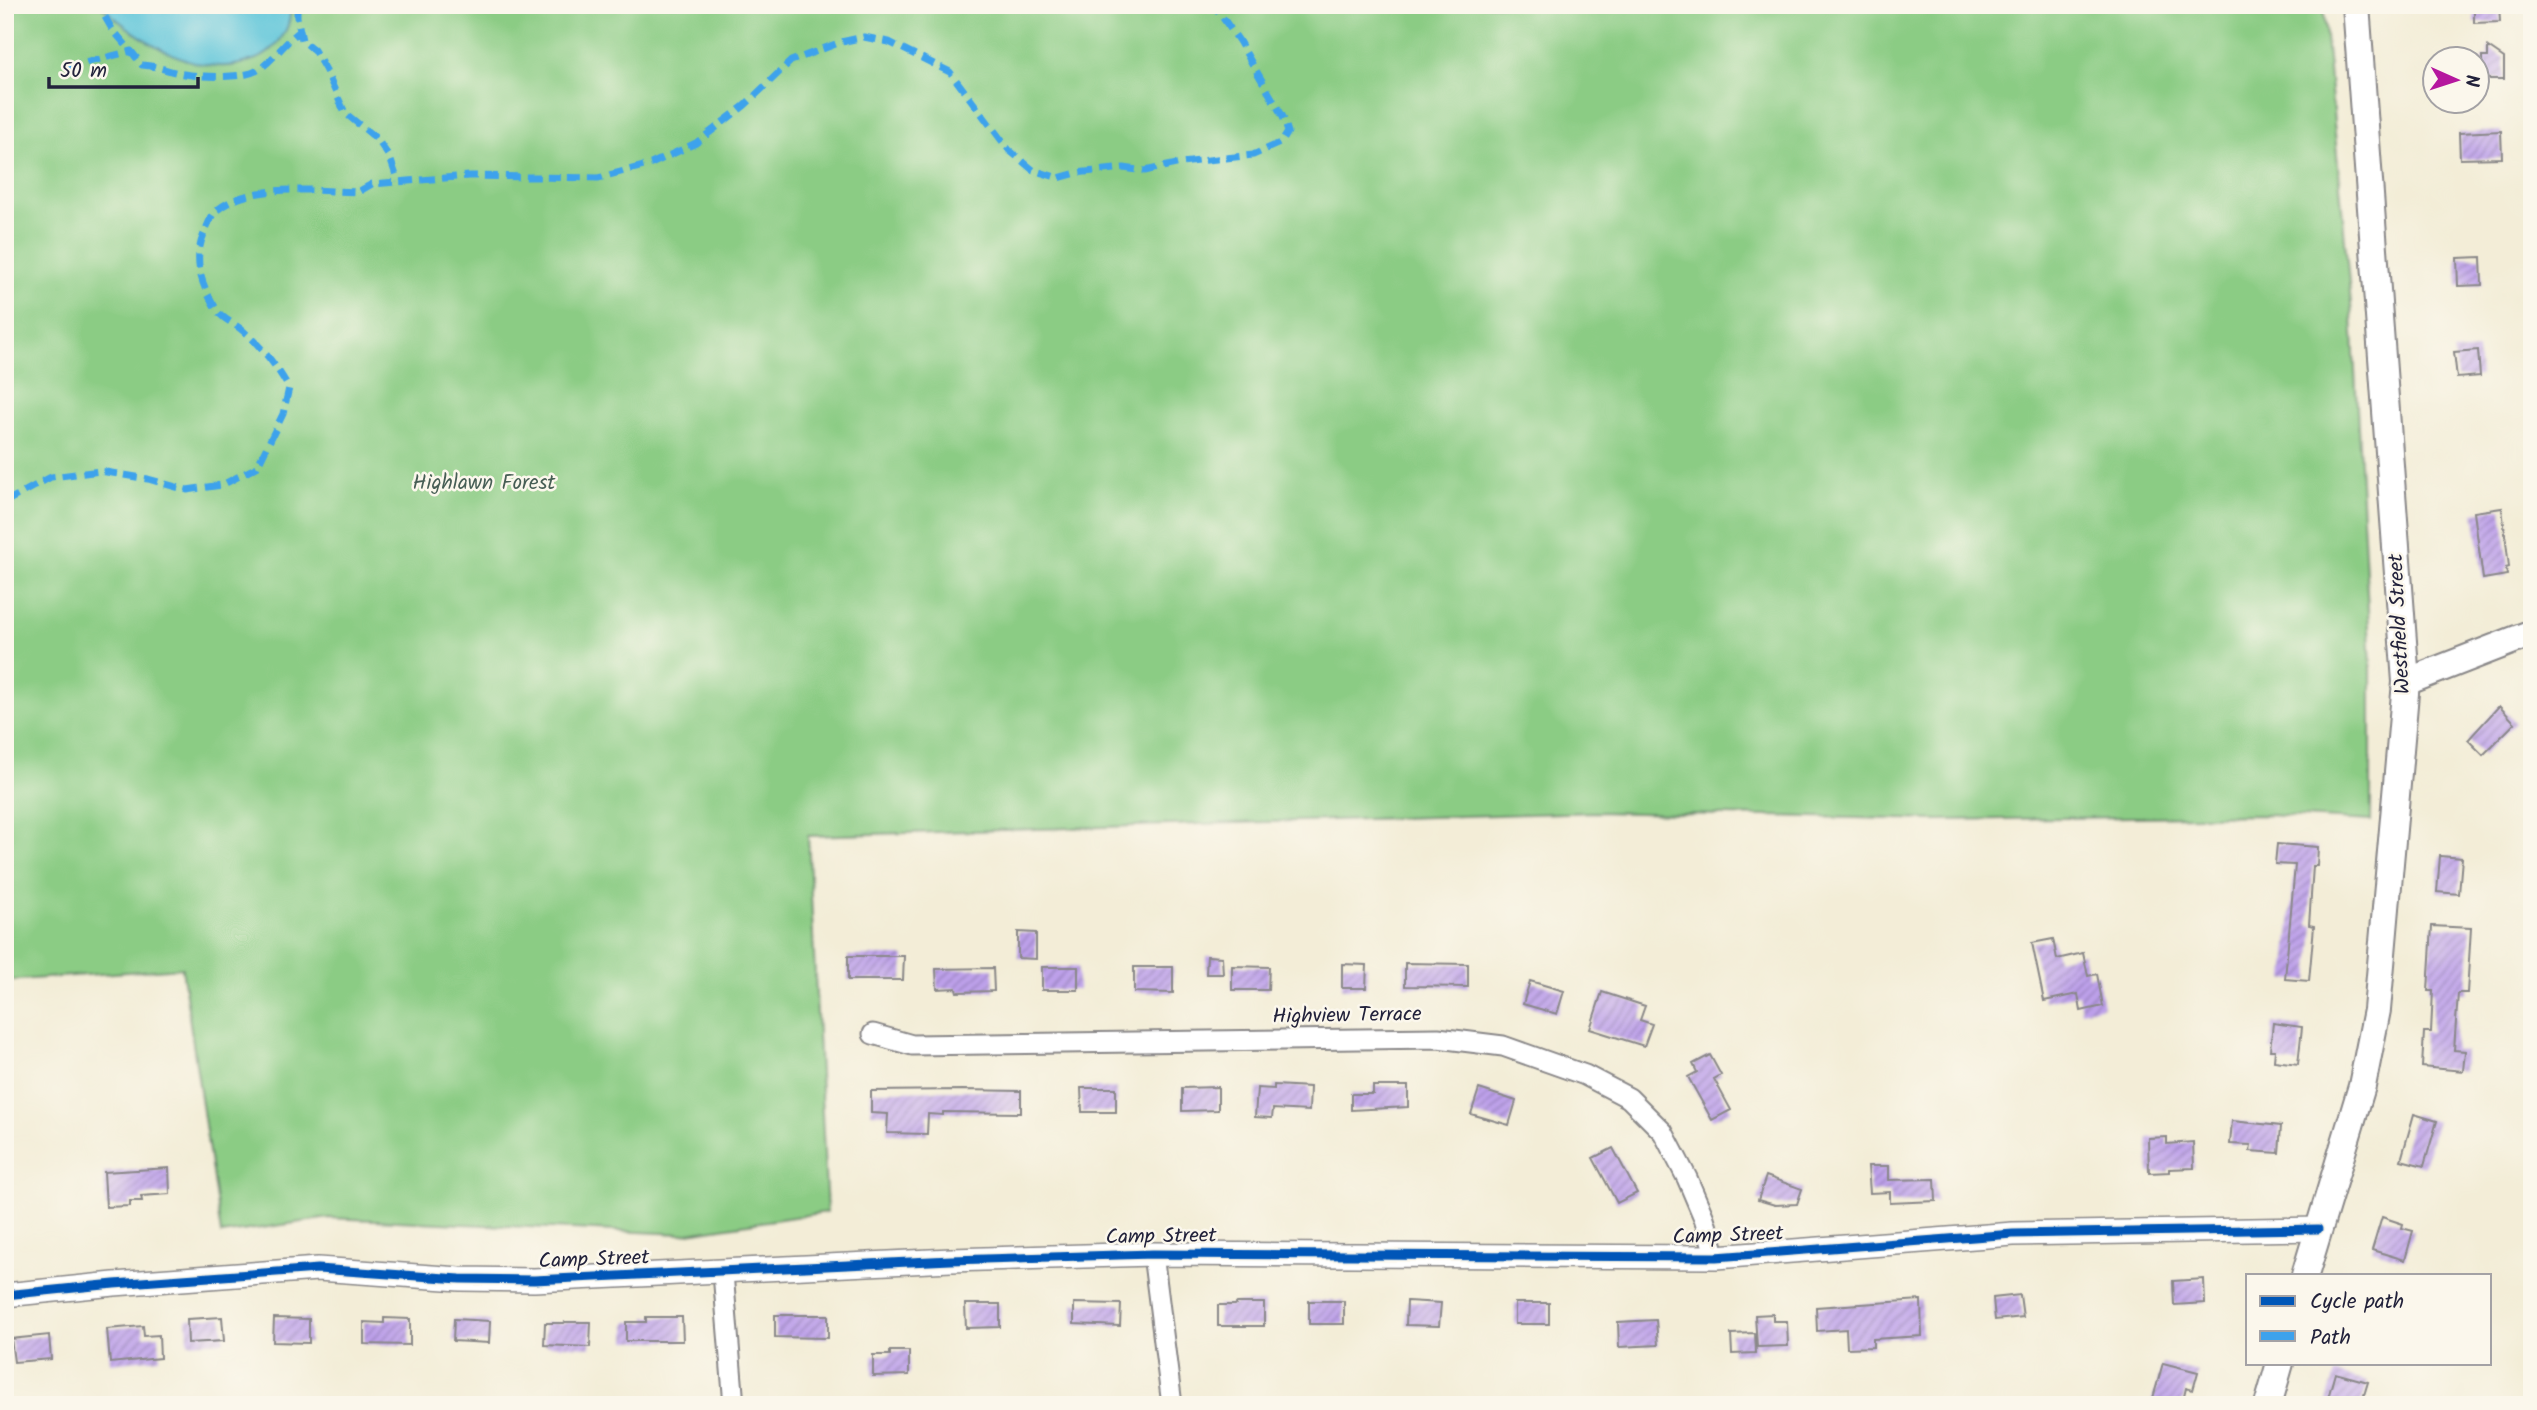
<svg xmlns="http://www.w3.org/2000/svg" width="2537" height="1410" font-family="Kalam,sans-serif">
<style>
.park{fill:#8bcc84;stroke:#567760;stroke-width:2}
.water{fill:#5cc5d9;stroke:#3f748a;stroke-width:2}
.building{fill:url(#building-hatch)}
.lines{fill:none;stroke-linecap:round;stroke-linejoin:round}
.minor-casing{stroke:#8a8889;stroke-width:23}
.tertiary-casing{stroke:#8a8889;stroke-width:26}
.secondary-casing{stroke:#8a8889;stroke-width:30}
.minor{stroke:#fff;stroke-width:19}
.tertiary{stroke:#fff;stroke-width:23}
.secondary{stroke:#fff;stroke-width:26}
.quiet{stroke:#3ea2ec;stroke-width:7;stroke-dasharray:14 7;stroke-linecap:butt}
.cycleway-casing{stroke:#fbf7ec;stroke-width:13}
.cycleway{stroke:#0057b8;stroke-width:9}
.labels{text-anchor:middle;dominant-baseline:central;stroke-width:5;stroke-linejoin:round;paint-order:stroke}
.park-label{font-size:21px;fill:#475e55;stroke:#fbf7ec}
.street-label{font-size:21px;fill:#22223b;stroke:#fbf7ec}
</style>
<defs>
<pattern id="building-hatch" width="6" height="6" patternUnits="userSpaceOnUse" patternTransform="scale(1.75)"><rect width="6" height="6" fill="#bda0ea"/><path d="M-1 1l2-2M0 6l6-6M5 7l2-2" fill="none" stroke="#9982bf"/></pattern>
</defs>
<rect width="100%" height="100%" fill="#fbf7ec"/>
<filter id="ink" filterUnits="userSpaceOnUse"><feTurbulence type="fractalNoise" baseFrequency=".0143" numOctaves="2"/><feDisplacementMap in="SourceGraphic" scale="14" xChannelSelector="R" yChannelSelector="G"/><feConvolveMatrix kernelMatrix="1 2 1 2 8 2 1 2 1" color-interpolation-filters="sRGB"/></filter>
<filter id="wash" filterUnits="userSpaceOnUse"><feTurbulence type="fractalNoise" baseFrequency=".00686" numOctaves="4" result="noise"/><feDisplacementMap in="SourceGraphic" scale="28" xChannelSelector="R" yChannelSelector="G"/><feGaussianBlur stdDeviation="1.57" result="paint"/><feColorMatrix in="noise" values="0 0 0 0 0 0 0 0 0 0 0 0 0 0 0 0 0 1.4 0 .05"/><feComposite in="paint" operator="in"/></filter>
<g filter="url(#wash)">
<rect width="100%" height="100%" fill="#f3edd7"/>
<path class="park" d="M 5,5 L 2323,5 L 2352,315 L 2371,666 L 2371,821 L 2266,815 L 1938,820 L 1596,812 L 808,836 L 827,1212 L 682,1234 L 329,1218 L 221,1234 L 182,968 L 5,981 Z"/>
<path class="water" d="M 100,5 L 290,5 C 292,23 285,36 273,48 C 266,56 259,58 250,61 C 198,81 137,38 100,5 Z"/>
<g id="blocks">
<path class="building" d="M 2474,5 L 2499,5 L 2500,22 L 2474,23 Z
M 2488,47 L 2504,58 L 2504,79 L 2482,79 L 2482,57 L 2488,57 Z
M 2501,131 L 2502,158 L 2460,159 L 2459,133 Z
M 2481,257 L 2482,285 L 2458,286 L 2457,258 Z
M 2478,350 L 2480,376 L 2457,378 L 2454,352 Z
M 2502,508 L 2509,567 L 2506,568 L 2507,575 L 2483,579 L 2474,512 Z
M 2499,706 L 2515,723 L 2483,755 L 2468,740 Z
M 2277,844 L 2318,847 L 2317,866 L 2313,866 L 2309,925 L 2314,926 L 2309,981 L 2285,979 L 2295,865 L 2275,864 Z
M 2440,856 L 2462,858 L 2459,894 L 2437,892 Z
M 2432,926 L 2471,928 L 2467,993 L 2458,993 L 2454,1050 L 2465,1051 L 2463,1071 L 2422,1067 L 2424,1032 L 2431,1032 L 2433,991 L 2428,991 Z
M 1018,932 L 1036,933 L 1036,959 L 1018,958 Z
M 2053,939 L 2057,959 L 2083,953 L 2088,976 L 2097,974 L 2103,1006 L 2081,1011 L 2078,994 L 2044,1001 L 2032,943 Z
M 848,956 L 904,956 L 903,980 L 848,980 Z
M 1207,956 L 1222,957 L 1223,974 L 1206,974 Z
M 1405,963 L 1468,964 L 1468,987 L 1405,986 Z
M 1342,964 L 1367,965 L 1366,988 L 1342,988 Z
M 1232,966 L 1269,967 L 1268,990 L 1232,990 Z
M 1042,967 L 1078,967 L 1078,990 L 1042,990 Z
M 1134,967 L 1173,967 L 1173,993 L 1134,992 Z
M 993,968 L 994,991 L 957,992 L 956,988 L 937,989 L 936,969 Z
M 1530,981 L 1564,991 L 1557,1014 L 1523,1004 Z
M 1602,992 L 1645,1006 L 1640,1020 L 1652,1024 L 1644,1046 L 1590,1029 Z
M 2273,1023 L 2302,1027 L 2298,1064 L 2274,1061 L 2275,1050 L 2270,1050 Z
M 1710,1055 L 1721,1075 L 1714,1079 L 1731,1110 L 1712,1120 L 1688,1077 L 1697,1072 L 1693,1064 Z
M 1274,1085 L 1310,1087 L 1309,1111 L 1273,1109 L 1272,1118 L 1255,1117 L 1257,1088 L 1274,1089 Z
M 1373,1086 L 1408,1086 L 1408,1107 L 1351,1110 L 1351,1094 L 1373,1094 Z
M 1218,1087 L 1218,1110 L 1182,1111 L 1182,1088 Z
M 1081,1088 L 1116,1088 L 1116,1112 L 1082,1112 Z
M 1479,1089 L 1516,1101 L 1509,1125 L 1471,1114 Z
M 962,1090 L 1021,1091 L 1021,1113 L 943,1112 L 943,1115 L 928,1114 L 927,1134 L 887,1133 L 888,1114 L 871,1113 L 871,1091 Z
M 2414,1114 L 2437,1121 L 2424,1166 L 2401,1160 Z
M 2232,1121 L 2281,1126 L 2279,1153 L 2250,1151 L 2251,1145 L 2230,1144 Z
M 2167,1137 L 2167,1144 L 2193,1142 L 2194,1168 L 2169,1169 L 2169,1172 L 2149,1173 L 2148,1138 Z
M 1613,1148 L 1637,1193 L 1617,1203 L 1593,1158 Z
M 1868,1166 L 1889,1166 L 1889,1180 L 1935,1179 L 1936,1201 L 1890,1203 L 1890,1192 L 1870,1193 Z
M 169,1168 L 170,1194 L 141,1196 L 142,1201 L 130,1201 L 130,1206 L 106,1207 L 104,1172 Z
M 1766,1176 L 1802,1189 L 1797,1204 L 1775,1205 L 1758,1200 Z
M 2382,1217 L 2403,1224 L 2402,1228 L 2413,1231 L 2405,1260 L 2372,1250 Z
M 2204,1279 L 2205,1303 L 2174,1305 L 2173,1281 Z
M 2020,1295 L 2023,1317 L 1995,1320 L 1993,1298 Z
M 1921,1300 L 1922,1336 L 1873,1339 L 1873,1347 L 1847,1348 L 1846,1329 L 1817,1331 L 1816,1307 Z
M 1309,1301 L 1344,1301 L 1344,1324 L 1309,1324 Z
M 1407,1301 L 1441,1303 L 1439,1326 L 1406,1325 Z
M 1074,1303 L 1121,1304 L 1120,1326 L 1074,1324 Z
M 1237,1303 L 1264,1303 L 1264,1326 L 1218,1326 L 1218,1305 L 1235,1305 Z
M 1515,1303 L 1549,1303 L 1549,1324 L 1515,1324 Z
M 965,1304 L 1000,1304 L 1000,1327 L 966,1328 Z
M 1773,1314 L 1773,1321 L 1787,1321 L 1788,1346 L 1757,1347 L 1755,1315 Z
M 775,1315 L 828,1315 L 828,1338 L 775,1337 Z
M 222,1317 L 224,1341 L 188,1343 L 187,1319 Z
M 646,1317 L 682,1317 L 683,1341 L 626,1341 L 626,1322 L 646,1322 Z
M 274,1318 L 309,1319 L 309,1343 L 273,1342 Z
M 384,1318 L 410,1319 L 410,1345 L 364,1344 L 364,1322 L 384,1323 Z
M 454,1319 L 490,1321 L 489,1343 L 453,1341 Z
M 1656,1320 L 1658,1345 L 1619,1347 L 1618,1322 Z
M 565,1322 L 591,1322 L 590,1347 L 544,1345 L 545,1323 L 564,1323 Z
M 143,1326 L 144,1336 L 159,1335 L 160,1358 L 110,1363 L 107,1329 Z
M 1755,1333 L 1756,1353 L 1732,1354 L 1731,1334 Z
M 49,1335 L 51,1359 L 14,1362 L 11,1339 Z
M 890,1351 L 909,1351 L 909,1375 L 873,1376 L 873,1355 L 890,1355 Z
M 2163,1363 L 2198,1372 L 2193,1390 L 2186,1388 L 2182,1405 L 2151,1405 Z
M 2335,1373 L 2368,1382 L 2361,1405 L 2326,1405 Z"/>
</g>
</g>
<g filter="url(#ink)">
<use href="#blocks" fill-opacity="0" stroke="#8a8889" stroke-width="2"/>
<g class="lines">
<defs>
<path id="minor" d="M 873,1034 L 912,1045 L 1438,1038 L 1503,1046 L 1585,1075 L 1629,1098 L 1663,1132 L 1687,1178 L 1704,1218 L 1716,1257
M 1153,1254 L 1172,1405
M 723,1273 L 734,1405"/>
<path id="tertiary" d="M 5,1295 L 114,1284 L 318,1269 L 460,1279 L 534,1280 L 951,1260 L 1153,1254 L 1716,1257 L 2013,1234 L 2318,1229"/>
<path id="secondary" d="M 2406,682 L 2532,633
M 2305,1275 L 2362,1086 L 2377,1010 L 2406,682 L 2356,5
M 2268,1405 L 2280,1363"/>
</defs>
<use href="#minor" class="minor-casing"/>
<use href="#tertiary" class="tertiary-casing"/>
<use href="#secondary" class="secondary-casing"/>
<use href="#minor" class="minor"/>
<use href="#tertiary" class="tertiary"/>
<use href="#secondary" class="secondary"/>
<path class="quiet" d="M 297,5 L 297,17 L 302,40 L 314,50 L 326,71 L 345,113 L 377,139 L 390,158 L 398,181
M 105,17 L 112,29 L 131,51
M 66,68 L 131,51 L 142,65 C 157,66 166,70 179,73 C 196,77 241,79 256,71 C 270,64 285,42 300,31
M 5,502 L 51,477 L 100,471 L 148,479 L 187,490 L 222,485 L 257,467 L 283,414 L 289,388 C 276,365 262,347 242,330 C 234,323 222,319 217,310 C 202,287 192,261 204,234 C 207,227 211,215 216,211 C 251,182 316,191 358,192 L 372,184 L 469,176 L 598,178 L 651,164 L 696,143 L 744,106 L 791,61 L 841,42 L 864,37 L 889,42 L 950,72 L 1009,150 L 1033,170 L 1059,178 L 1076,173 L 1124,168 L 1145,171 L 1181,163 L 1253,155 L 1282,142 L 1288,132 L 1283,117 L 1239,41 L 1214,5"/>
<defs>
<path id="cycleway" d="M 5,1295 L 114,1284 L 318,1269 L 460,1279 L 534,1280 L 951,1260 L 1153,1254 L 1716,1257 L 2013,1234 L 2318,1229"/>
</defs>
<use href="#cycleway" class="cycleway-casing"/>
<use href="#cycleway" class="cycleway"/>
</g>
</g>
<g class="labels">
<g class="park-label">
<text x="484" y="483">Highlawn Forest</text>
</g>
<g class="street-label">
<text transform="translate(2400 624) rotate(-93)">Westfield Street</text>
<text transform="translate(1347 1016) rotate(-1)">Highview Terrace</text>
<text transform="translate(1728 1236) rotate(-2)">Camp Street</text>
<text transform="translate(1161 1237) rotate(-1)">Camp Street</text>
<text transform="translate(594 1260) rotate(-2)">Camp Street</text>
</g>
</g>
<rect width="2537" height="1410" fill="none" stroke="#fbf7ec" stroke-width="28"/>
<rect x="2246" y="1274" width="245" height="91" fill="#fbf7ec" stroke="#a4a2a5" stroke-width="2"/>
<rect x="2260" y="1296" width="35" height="10" fill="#0057b8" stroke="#a4a2a5" stroke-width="2"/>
<text x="2310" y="1308" font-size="21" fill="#22223b">Cycle path</text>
<rect x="2260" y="1331" width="35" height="10" fill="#3ea2ec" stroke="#a4a2a5" stroke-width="2"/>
<text x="2310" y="1344" font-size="21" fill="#22223b">Path</text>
<g transform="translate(2456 80) rotate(93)"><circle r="33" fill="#fbf7ec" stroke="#a4a2a5" stroke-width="2"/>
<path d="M0-5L12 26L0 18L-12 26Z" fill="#b5179e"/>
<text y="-10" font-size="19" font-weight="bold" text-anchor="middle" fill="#22223b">N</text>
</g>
<path d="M49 77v10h149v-10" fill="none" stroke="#22223b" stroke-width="3.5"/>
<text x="60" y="77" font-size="21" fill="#22223b" stroke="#fbf7ec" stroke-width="5" paint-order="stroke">50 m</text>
</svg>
